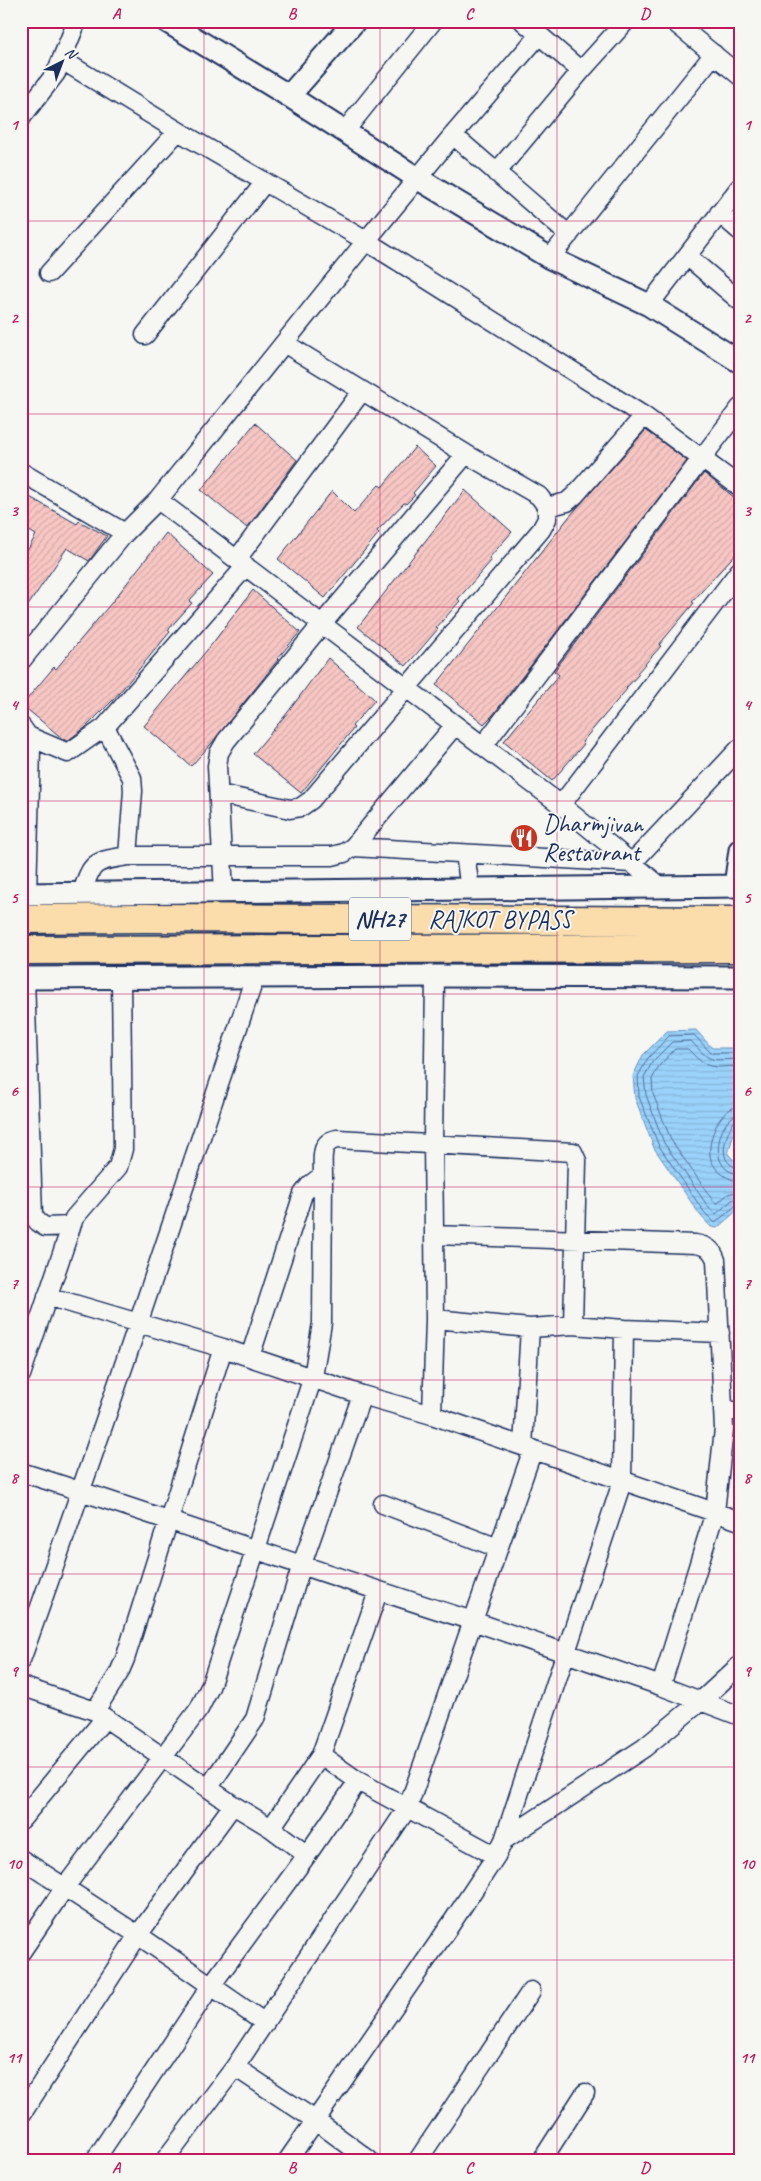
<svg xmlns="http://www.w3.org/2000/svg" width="761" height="2181" font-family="Caveat,sans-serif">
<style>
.water{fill:url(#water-rules);stroke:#6791bc}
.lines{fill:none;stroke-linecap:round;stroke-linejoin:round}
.shore{stroke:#4e709c;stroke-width:1}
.building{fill:url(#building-hatch);stroke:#1b2f5e}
.minor-casing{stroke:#1b2f5e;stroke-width:21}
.tertiary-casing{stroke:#1b2f5e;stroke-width:25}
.trunk-casing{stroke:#1b2f5e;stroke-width:31}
.minor{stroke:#f6f6f2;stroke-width:18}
.tertiary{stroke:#f6f6f2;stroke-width:21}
.trunk{stroke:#fbddab;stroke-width:28}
.grid{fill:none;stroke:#c2185b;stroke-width:1;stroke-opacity:0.55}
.labels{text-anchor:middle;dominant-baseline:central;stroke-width:4;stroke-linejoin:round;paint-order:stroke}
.shield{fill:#f6f6f2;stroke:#5d6b8a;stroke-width:1}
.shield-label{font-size:24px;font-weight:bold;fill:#1b2f5e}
.poi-label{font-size:25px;fill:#1b2f5e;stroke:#f6f6f2;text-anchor:start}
.street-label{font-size:25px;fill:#1b2f5e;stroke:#f6f6f2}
.neatline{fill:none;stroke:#c2185b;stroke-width:2}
.grid-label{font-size:16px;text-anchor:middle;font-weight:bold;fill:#c2185b}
</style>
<defs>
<pattern id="water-rules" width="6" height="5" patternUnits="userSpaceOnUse" patternTransform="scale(1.25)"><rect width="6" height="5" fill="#9ad2fa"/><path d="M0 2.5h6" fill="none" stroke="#84b5d9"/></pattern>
<pattern id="building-hatch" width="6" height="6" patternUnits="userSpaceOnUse" patternTransform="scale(1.25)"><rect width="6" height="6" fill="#f8c7c3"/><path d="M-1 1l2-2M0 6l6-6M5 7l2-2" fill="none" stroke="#d4abaa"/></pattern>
</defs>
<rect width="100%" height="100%" fill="#f6f6f2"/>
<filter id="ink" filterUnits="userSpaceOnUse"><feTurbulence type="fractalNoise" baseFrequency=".02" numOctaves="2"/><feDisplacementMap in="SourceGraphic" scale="10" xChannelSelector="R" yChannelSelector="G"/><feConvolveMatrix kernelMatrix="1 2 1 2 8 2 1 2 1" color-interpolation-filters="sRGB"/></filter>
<g filter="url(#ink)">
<path class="water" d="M 696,1030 L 712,1048 L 740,1048 L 740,1121 L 734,1133 L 728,1154 L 740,1166 L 740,1208 L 717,1228 L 711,1227 L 700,1215 L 654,1148 L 635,1098 L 633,1076 L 643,1055 L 667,1031 Z"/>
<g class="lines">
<path class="shore" d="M 740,1053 L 711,1053 L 694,1035 L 669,1036 L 648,1058 L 638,1076 L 639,1097 L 659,1146 L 704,1212 L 715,1223 L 735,1206 L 740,1205
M 740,1059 C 710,1060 712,1064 691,1041 L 672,1042 L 653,1061 L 644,1077 L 646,1095 L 664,1143 L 709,1208 L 716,1214 L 732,1200 L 740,1198
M 740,1066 C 711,1067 708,1071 688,1049 L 675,1049 L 659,1066 L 652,1079 L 653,1094 L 671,1140 L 714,1202 L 718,1203 L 728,1194 L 740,1191
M 740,1106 C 720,1107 708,1138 710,1155 C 711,1168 727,1181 740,1181
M 740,1114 C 719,1115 704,1172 740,1174
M 740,1120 L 734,1122 C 725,1135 715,1165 740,1168"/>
</g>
<path class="building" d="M 255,423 L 297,460 L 247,528 L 201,490 Z
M 646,430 L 687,461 L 493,715 L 484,724 L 436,685 L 569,517 Z
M 415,447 L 436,466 L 413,493 L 415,495 L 406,504 L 404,503 L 377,531 L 379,533 L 325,598 L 278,559 L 332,491 L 354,513 L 379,485 L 382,487 Z
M 704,473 L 740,502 L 740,549 L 692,602 L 694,603 L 659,645 L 661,646 L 637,673 L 639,674 L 626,688 L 627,689 L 582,742 L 584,744 L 552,781 L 504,741 L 559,675 L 554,671 Z
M 465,490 L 512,532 L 489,558 L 491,561 L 458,599 L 460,601 L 436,628 L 438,629 L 406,666 L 358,627 Z
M 21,492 L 77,524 L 79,521 L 107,536 L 89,561 L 67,548 L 21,616 L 21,562 L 36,535 L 21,526 Z
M 166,533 L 213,575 L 189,601 L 192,603 L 168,630 L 170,632 L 114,699 L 85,728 L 67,741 L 63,739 L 22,705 L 54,667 L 56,669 L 113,601 Z
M 253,590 L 300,632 L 277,659 L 278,660 L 211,744 L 191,766 L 144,726 L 212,644 Z
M 328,658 L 375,700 L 352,726 L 354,728 L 301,793 L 253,754 L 288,712 Z"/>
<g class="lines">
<defs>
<path id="minor" d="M 523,21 L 581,71 L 626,21
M 673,21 L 740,76
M 62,60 L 178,131 L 366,241 L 453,135 L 539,35
M 21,118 L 56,73 L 77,21
M 344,132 L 433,21
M 453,135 L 569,235
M 496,173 L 581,71
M 719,213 L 740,231
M 687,256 L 740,301
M 550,258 L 714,54
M 49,273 L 178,131
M 649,305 L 740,187
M 145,335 L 265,182
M 21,472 L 125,533
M 158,500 L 561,805 L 661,887
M 547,507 L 567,502 L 575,495 L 644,416
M 237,559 L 362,391
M 21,661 L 125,533 L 158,500 L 366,241 L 644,416 L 740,487
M 21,726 L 28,736 L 31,749 L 27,894
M 28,736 L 68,753 L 105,727
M 483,746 L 740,408
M 219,794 L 290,809 L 301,807 L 311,800 L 541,530 L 547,519 L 547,507 L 539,496 L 466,454 L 284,343
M 561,805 L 740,570
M 353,847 L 632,863 L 740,748
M 465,854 L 470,889
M 128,856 L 133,791 L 132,778 L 105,727 L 246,566
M 224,892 L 217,766 L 219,753 L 226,741 L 322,624 L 466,454
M 82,894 C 91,861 95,861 128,856 L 332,856 L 344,853 L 353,847 L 455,725
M 25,978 L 33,1215 L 38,1222 L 45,1227 L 71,1226
M 323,1175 C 323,1160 319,1142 337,1139 L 573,1152 L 577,1161 L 573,1325
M 434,1235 L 695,1244 C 707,1246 712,1249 716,1260 L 724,1429 L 715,1512 L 661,1686 L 740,1716
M 47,1296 L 223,1348 L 362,1395 L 432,1415 L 740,1521
M 435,1319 L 530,1328 L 523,1446
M 530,1328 L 573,1325 L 624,1329 L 720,1333
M 21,1375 L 74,1218 L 118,1167 L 123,1149 L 121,979
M 723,1411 L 740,1411
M 432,1415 L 435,1319 L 433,1143 L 435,976
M 533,1449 L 473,1621 L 661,1686
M 21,1472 C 173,1520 322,1574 473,1621 L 408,1807 L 235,2067 L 165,2160
M 383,1504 L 498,1548
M 21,1660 C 103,1433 178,1204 255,977
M 21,1686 L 95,1711 L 233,1805 L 271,1828 L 307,1855
M 95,1711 L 119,1673 L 125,1659 L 223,1348
M 321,1755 L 358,1781 L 496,1856 L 504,1840 L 644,1748 L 701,1701 L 740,1665
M 209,1787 L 255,1719 L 302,1564 L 362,1395
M 21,1820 L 105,1718
M 271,1828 L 321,1755 L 378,1592
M 504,1840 L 622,1482 L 624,1329
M 21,1859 L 138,1935 L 265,2023
M 21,1952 L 65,1887 L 199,1709 L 210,1687 L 313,1377 L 322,1323 L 323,1175 L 310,1185 L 303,1194 L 250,1357
M 235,2067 L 315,2120 L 369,2160
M 21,2115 L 138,1935 L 233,1805
M 95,2160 L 210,1987 L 307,1855 L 358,1781
M 288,2160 L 451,1924 L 496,1856
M 418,2160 L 531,1991
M 542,2160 L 585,2093"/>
<path id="tertiary" d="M 166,21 L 289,96 L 417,178 L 550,258 L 649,305 L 740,362
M 289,96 L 355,21
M 735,886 L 740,850
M 21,894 L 740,886
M 21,978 L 435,976 L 740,977"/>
<path id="trunk" d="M 21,919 L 144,918 L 740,921
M 21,950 L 740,948"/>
</defs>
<use href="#minor" class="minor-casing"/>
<use href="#tertiary" class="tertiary-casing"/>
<use href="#trunk" class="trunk-casing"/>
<use href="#minor" class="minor"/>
<use href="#tertiary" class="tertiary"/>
<use href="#trunk" class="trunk"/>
</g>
</g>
<path class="grid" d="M 204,21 L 204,2160M 380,21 L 380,2160M 557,21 L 557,2160M 21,221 L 740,221M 21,414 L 740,414M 21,607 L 740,607M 21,801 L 740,801M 21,994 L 740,994M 21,1187 L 740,1187M 21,1380 L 740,1380M 21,1574 L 740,1574M 21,1767 L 740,1767M 21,1960 L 740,1960"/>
<defs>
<symbol id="restaurant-disc" viewBox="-11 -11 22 22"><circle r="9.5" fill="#c8321e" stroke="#f6f6f2"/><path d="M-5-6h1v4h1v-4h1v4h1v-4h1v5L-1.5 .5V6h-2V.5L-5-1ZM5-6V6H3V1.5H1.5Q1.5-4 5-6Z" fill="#fff"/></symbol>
</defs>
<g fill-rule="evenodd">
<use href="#restaurant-disc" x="508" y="822" width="32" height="32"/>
</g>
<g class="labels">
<rect class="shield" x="349" y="897.5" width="62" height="43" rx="4"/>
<g class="shield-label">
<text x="380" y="919">NH27</text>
</g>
<g class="poi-label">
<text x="543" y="824">Dharmjivan<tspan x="543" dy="29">Restaurant</tspan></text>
</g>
<g class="street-label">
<text x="500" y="920">RAJKOT BYPASS</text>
</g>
</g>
<rect width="761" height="2181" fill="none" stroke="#f6f6f2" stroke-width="55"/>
<g transform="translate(62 62) rotate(42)" stroke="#f6f6f2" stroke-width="4" paint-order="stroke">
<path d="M0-4L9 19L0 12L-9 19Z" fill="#1b2f5e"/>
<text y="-8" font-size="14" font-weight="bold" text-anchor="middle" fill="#1b2f5e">N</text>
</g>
<rect x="28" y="28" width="706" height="2126" class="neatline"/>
<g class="grid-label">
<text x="116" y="19">A</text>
<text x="292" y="19">B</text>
<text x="469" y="19">C</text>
<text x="645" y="19">D</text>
<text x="14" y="130">1</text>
<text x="747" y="130">1</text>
<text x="14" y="323">2</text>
<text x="747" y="323">2</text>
<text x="14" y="516">3</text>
<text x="747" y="516">3</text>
<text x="14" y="710">4</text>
<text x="747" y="710">4</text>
<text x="14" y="903">5</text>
<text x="747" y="903">5</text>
<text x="14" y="1096">6</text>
<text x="747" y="1096">6</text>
<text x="14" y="1289">7</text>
<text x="747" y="1289">7</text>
<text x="14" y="1483">8</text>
<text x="747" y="1483">8</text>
<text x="14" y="1676">9</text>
<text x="747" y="1676">9</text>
<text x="14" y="1869">10</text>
<text x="747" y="1869">10</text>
<text x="14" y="2063">11</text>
<text x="747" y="2063">11</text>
<text x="116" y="2173">A</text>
<text x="292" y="2173">B</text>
<text x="469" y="2173">C</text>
<text x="645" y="2173">D</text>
</g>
</svg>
